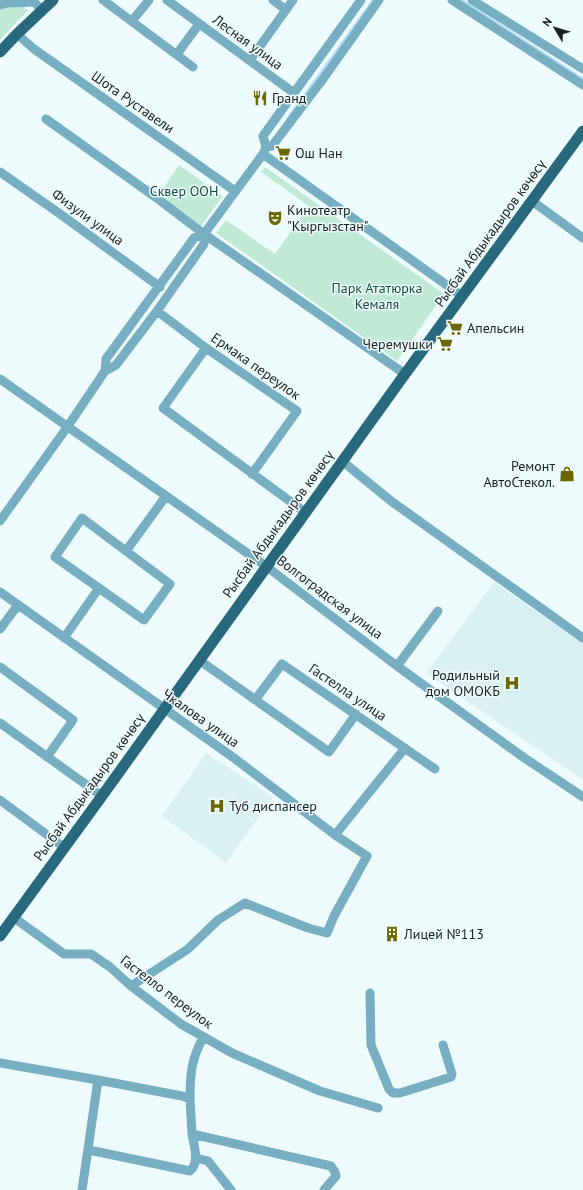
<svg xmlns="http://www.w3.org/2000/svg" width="583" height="1190" font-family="'PT Sans',sans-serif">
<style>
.built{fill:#d9f0f2}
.green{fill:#c0ead5}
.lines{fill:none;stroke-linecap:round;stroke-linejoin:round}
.stream{stroke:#aedafb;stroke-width:2}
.minor{stroke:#77aec1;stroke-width:9}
.major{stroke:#28697d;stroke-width:11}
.labels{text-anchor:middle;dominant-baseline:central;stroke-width:3;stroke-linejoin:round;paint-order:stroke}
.street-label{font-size:14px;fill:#1b2020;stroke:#edfbfc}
.poi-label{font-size:14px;fill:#1b2020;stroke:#edfbfc;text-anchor:start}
.park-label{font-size:14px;fill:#184d39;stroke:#edfbfc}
</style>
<rect width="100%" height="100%" fill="#edfbfc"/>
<path class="built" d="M 494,582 L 583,644 L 583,780 L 426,673 Z
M 206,753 L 273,797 L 226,863 L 162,816 Z"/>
<path class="green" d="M 0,0 L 32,0 L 24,9 L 29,9 L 0,40 Z
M 179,165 L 223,196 L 201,226 L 159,195 Z
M 265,167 L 444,294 L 397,361 L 216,233 L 226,220 L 275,254 L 309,206 L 261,172 Z"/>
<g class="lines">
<path class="stream" d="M 462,0 L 583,79
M 287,119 L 373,0"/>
<path class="minor" d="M 103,0 L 193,67
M 167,0 L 294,93
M 273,0 L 286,10
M 452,0 L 583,85
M 472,0 L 583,69
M 0,5 L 7,3 L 34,2 L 42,10
M 132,21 L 149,0
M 17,34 L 34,49 L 235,191
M 177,54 L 199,24
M 250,60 L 293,0
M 46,119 L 154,196 L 204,234 L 405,374
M 266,147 L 272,146 L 323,79 L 379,0
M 263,154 L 462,296
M 0,172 L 63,216 L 160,287
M 532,201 L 583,238
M 157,311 L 206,348 L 297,411 L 252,474
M 206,348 L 163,408 L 306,513
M 105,371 L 106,359 L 194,238 L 204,234 L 263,154 L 266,147 L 263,136 L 361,0
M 0,379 L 267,567 L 397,666 L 523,757 L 583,797
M 342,461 L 391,501 L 583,638
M 82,518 L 170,584 L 144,620 L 55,557 Z
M 0,521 L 68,426 L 105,371 L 116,365 L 157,311 L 204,244 L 204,234
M 126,551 L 166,496
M 0,592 L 234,758 L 335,835 L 367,856 L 334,916 L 327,933 L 308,928 L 245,903 L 218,920 L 188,949 L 131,986
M 0,629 L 18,605
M 64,638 L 99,588
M 199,660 L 329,752 L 356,714
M 397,666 L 438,611
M 0,667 L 73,720 L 47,757
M 255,700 L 282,664 L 435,769
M 0,723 L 102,796
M 0,800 L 65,848
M 335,835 L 405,748
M 13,917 L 64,954 L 91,954 L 110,967 L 131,986 L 181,1024 L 232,1053 L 320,1091 L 378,1108
M 370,993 L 371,1045 L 389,1089 L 393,1093 L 400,1093 L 451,1077 L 452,1074 L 443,1045
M 0,1063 L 98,1080
M 190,1099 L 192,1134 L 331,1166 L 335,1172 L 336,1176 L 324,1190
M 89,1150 L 190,1171 C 200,1162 194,1146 192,1134
M 196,1158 L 208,1161 L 231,1190
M 82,1190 L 98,1080 L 182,1096 L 190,1099 C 190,1076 191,1059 203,1038"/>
<path class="major" d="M 0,52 L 17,34 L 53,0
M 0,936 L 102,796 L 405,374 L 583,131"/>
</g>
<defs>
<symbol id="restaurant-bare" viewBox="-9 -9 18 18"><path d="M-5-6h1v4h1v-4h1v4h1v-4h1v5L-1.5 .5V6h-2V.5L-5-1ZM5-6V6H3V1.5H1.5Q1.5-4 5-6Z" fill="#6c6700" stroke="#edfbfc" stroke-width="2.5" paint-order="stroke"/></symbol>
<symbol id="supermarket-bare" viewBox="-9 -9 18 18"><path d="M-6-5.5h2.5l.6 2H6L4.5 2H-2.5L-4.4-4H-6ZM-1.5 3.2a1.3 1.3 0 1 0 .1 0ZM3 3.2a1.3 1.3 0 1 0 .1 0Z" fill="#6c6700" stroke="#edfbfc" stroke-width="2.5" paint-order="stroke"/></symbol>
<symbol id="theatre-bare" viewBox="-9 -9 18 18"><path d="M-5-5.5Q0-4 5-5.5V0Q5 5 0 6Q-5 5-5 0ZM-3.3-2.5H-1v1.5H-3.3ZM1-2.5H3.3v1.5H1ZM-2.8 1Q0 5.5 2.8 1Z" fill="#6c6700" stroke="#edfbfc" stroke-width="2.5" paint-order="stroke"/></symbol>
<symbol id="shop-bare" viewBox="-9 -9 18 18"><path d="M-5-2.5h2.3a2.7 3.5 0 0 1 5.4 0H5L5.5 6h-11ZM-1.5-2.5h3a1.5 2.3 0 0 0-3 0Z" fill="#6c6700" stroke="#edfbfc" stroke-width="2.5" paint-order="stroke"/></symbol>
<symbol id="hospital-bare" viewBox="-9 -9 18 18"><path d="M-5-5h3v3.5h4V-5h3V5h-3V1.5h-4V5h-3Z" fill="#6c6700" stroke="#edfbfc" stroke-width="2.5" paint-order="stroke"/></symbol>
<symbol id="building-bare" viewBox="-9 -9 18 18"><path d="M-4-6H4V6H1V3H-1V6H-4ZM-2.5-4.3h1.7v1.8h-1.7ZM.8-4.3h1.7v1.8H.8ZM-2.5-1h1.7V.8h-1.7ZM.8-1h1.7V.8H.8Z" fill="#6c6700" stroke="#edfbfc" stroke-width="2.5" paint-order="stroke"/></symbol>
</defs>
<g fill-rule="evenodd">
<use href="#restaurant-bare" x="249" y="87" width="22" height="22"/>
<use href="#supermarket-bare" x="272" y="142" width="22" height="22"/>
<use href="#theatre-bare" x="264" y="207" width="22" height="22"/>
<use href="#supermarket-bare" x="444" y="317" width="22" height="22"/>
<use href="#supermarket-bare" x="434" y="333" width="22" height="22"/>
<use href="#shop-bare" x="556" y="463" width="22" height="22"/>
<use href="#hospital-bare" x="501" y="672" width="22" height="22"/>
<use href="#hospital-bare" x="206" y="795" width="22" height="22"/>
<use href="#building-bare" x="381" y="923" width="22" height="22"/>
</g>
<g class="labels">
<g class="street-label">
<text transform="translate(248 42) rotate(36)">Лесная улица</text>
<text transform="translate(133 102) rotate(35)">Шота Руставели</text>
<text transform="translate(88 217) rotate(36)">Физули улица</text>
<text transform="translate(490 233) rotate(-54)">Рысбай Абдыкадыров көчөсү</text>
<text transform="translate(256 366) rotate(35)">Ермака переулок</text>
<text transform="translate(278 524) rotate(-54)">Рысбай Абдыкадыров көчөсү</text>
<text transform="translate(330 597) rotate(37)">Волгоградская улица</text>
<text transform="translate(348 692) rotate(34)">Гастелла улица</text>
<text transform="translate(201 718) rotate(35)">Чкалова улица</text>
<text transform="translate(89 787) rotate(-54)">Рысбай Абдыкадыров көчөсү</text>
<text transform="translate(167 992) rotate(37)">Гастелло переулок</text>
</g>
<g class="poi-label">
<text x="272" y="98">Гранд</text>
<text x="295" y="153">Ош Нан</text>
<text x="287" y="210">Кинотеатр<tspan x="287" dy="16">"Кыргызстан"</tspan></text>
<text x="467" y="328">Апельсин</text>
<text x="433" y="344" text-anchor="end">Черемушки</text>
<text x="555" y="466" text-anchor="end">Ремонт<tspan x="555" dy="16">АвтоСтекол.</tspan></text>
<text x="500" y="675" text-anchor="end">Родильный<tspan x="500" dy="16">дом ОМОКБ</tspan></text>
<text x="229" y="806">Туб диспансер</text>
<text x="404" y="934">Лицей №113</text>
</g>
<g class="park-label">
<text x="184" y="191">Сквер ООН</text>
<text x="377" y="288">Парк Ататюрка<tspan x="377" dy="16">Кемаля</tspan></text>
</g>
</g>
<g transform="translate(555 28) rotate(308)" stroke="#edfbfc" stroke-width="3" paint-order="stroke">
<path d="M0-3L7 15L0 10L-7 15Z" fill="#1b2020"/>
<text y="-6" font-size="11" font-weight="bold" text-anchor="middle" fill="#1b2020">N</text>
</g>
</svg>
